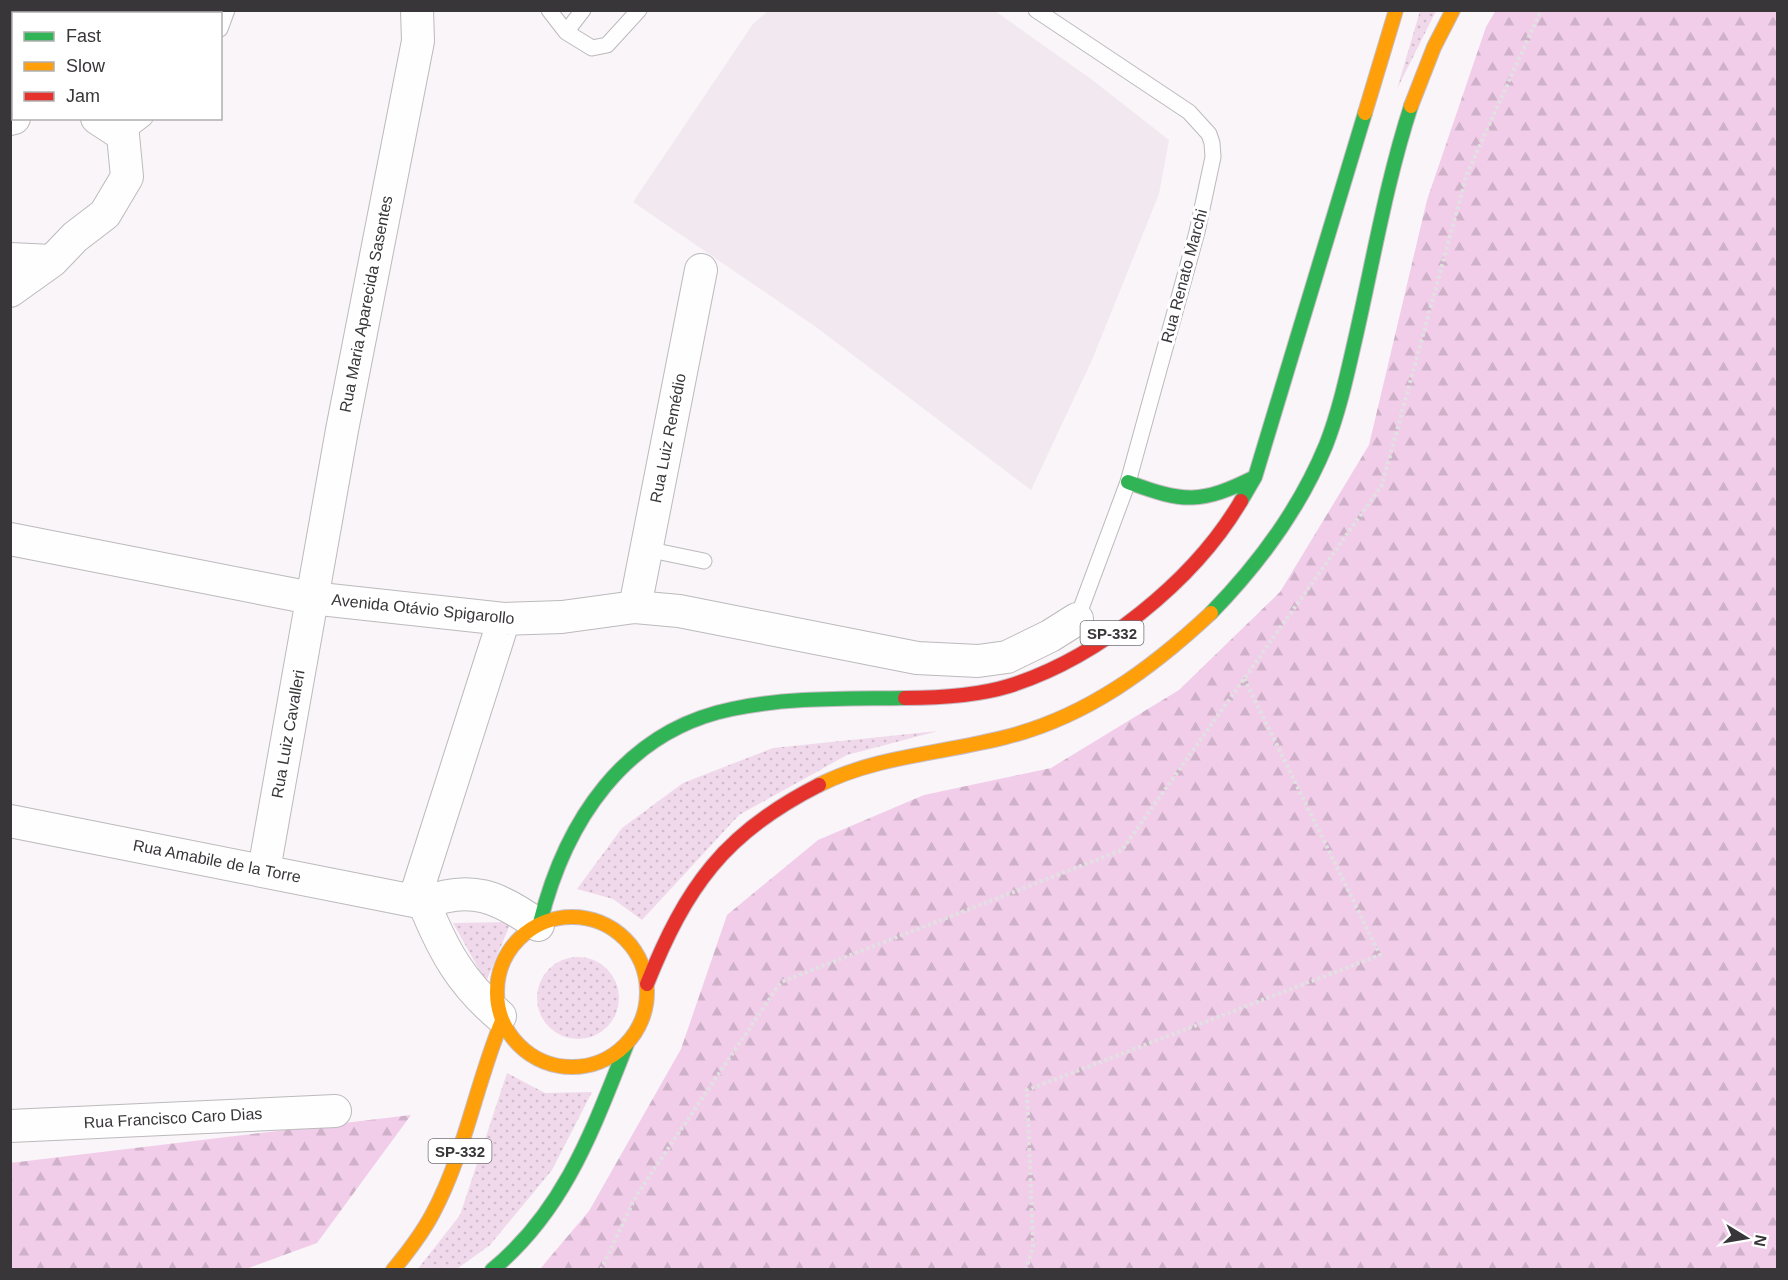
<svg xmlns="http://www.w3.org/2000/svg" width="1788" height="1280" font-family="Helvetica,sans-serif">
<style>
.built{fill:#f2e8f0}
.grass{fill:url(#grass-dots)}
.forest{fill:url(#forest-firs)}
.lines{fill:none;stroke-linecap:round;stroke-linejoin:round}
.lane-casing{stroke:#bcbabc;stroke-width:17}
.street-casing{stroke:#bcbabc;stroke-width:34}
.fast-casing{stroke:#c7bcc5;stroke-width:16}
.slow-casing{stroke:#c7bcc5;stroke-width:16}
.jam-casing{stroke:#c7bcc5;stroke-width:16}
.path{stroke:#e2e1e2;stroke-width:4;stroke-dasharray:3 3;stroke-linecap:butt}
.lane{stroke:#fefefe;stroke-width:15}
.street{stroke:#fefefe;stroke-width:32}
.fast{stroke:#30b455;stroke-width:14}
.slow{stroke:#ff9f0a;stroke-width:14}
.jam{stroke:#e5322d;stroke-width:14}
.labels{text-anchor:middle;dominant-baseline:central;stroke-width:6;stroke-linejoin:round;paint-order:stroke}
.shield{fill:#fff;stroke:#747274;stroke-width:1.5}
.shield-label{font-size:15px;font-weight:bold;fill:#393639}
.street-label{font-size:16px;fill:#393639;stroke:#fff}
</style>
<defs>
<pattern id="grass-dots" width="8" height="8" patternUnits="userSpaceOnUse" patternTransform="scale(1.5)"><rect width="8" height="8" fill="#f1d9ec"/><path d="M2 2h.1M6 6h.1" fill="none" stroke="#cfbbcb" stroke-width="1.8" stroke-linecap="round"/></pattern>
<pattern id="forest-firs" width="22" height="20" patternUnits="userSpaceOnUse" patternTransform="scale(1.5)"><rect width="22" height="20" fill="#f1cdea"/><path d="M5 1l3.5 6h-7zM16 11l3.5 6h-7z" fill="#cfb1c9"/></pattern>
</defs>
<rect width="100%" height="100%" fill="#f9f5f8"/>
<path class="built" d="M 769,10 L 995,11 L 1091,79 L 1169,140 L 1159,194 L 1092,360 L 1031,490 L 816,327 L 633,202 L 753,24 Z"/>
<path class="grass" d="M 1420,11 L 1436,11 L 1397,89 Z
M 938,731 L 847,755 L 739,815 L 642,920 L 613,899 L 577,889 L 622,828 L 683,783 L 773,748 Z
M 511,922 L 486,982 L 453,923 Z
M537 998a41 41 0 1 1 82 0a41 41 0 1 1-82 0Z
M 507,1073 L 545,1093 L 592,1092 L 552,1170 L 490,1245 L 457,1269 L 417,1270 L 460,1215 Z"/>
<path class="forest" d="M 1496,10 L 1777,11 L 1777,1269 L 540,1269 L 589,1211 L 681,1049 L 727,915 L 818,840 L 924,795 L 1051,768 L 1179,690 L 1280,592 L 1369,445 L 1427,200 L 1486,27 Z
M 411,1115 L 317,1243 L 246,1269 L 11,1269 L 10,1163 Z"/>
<g class="lines">
<defs>
<path id="lane" d="M 48,10 L 49,14
M 549,10 L 566,32 L 592,48 L 607,45 L 639,10
M 1036,10 L 1189,112 L 1209,134 L 1212,143 L 1213,157 L 1197,232 L 1128,482 L 1077,619
M 220,29 L 227,10
M 566,32 L 583,10
M 123,135 L 145,118
M 646,549 L 704,561"/>
<path id="street" d="M 10,119 L 14,118
M 10,259 L 52,261
M 10,291 L 52,261 L 75,237 L 105,214 L 127,177 L 123,135 L 97,118
M 10,539 L 311,598 L 504,619 L 562,617 L 635,607 L 679,611 L 917,658 L 978,661 L 1007,657 L 1050,636 L 1077,619
M 635,607 L 701,270
M 10,821 L 424,903 C 471,884 499,897 538,925
M 264,870 L 342,430 L 418,41 L 417,10
M 414,901 L 504,619
M 424,903 C 443,950 461,983 500,1016
M 10,1126 L 335,1111"/>
<path id="fast" d="M 1128,482 C 1184,503 1201,504 1255,477
M 1241,501 L 1255,477 L 1365,113
M 1211,613 C 1258,565 1300,508 1326,445 C 1339,412 1347,375 1355,340 C 1373,262 1386,183 1411,106
M 540,923 C 565,822 624,731 732,709 C 789,697 847,699 905,698
M 492,1270 C 565,1210 593,1129 627,1044"/>
<path id="slow" d="M 1411,106 L 1434,47 L 1453,10
M 1365,113 L 1396,10
M 819,785 C 876,756 945,753 1006,737 C 1086,717 1151,669 1211,613
M497 992a75 75 0 1 1 150 0a75 75 0 1 1-150 0Z
M 393,1270 C 408,1252 422,1234 433,1213 C 465,1153 476,1084 502,1021"/>
<path id="jam" d="M 905,698 C 939,698 976,696 1009,686 C 1098,658 1194,581 1241,501
M 647,984 C 686,887 724,833 819,785"/>
</defs>
<use href="#lane" class="lane-casing"/>
<use href="#street" class="street-casing"/>
<use href="#fast" class="fast-casing"/>
<use href="#slow" class="slow-casing"/>
<use href="#jam" class="jam-casing"/>
<path class="path" d="M 601,1270 L 636,1196 L 781,982 L 1122,850 L 1382,485 L 1467,174 L 1541,10
M 1026,1270 L 1033,1247 L 1027,1090 L 1380,955 L 1244,678"/>
<use href="#lane" class="lane"/>
<use href="#street" class="street"/>
<use href="#fast" class="fast"/>
<use href="#slow" class="slow"/>
<use href="#jam" class="jam"/>
</g>
<g class="labels">
<g class="shield">
<rect x="1080.5" y="621" width="63" height="24" rx="4.5"/>
<rect x="428.5" y="1139" width="63" height="24" rx="4.5"/>
</g>
<g class="shield-label">
<text x="1112" y="633">SP-332</text>
<text x="460" y="1151">SP-332</text>
</g>
<g class="street-label">
<text transform="translate(1184 276) rotate(-75)">Rua Renato Marchi</text>
<text transform="translate(366 304) rotate(-79)">Rua Maria Aparecida Sasentes</text>
<text transform="translate(668 438) rotate(-79)">Rua Luiz Remédio</text>
<text transform="translate(423 609) rotate(6)">Avenida Otávio Spigarollo</text>
<text transform="translate(288 734) rotate(-80)">Rua Luiz Cavalleri</text>
<text transform="translate(217 861) rotate(11)">Rua Amabile de la Torre</text>
<text transform="translate(173 1118) rotate(-3)">Rua Francisco Caro Dias</text>
</g>
</g>
<rect width="1788" height="1280" fill="none" stroke="#393639" stroke-width="24"/>
<rect x="12" y="12" width="210" height="108" fill="#ffffff" stroke="#b0afb0" stroke-width="1.5"/>
<rect x="24" y="32" width="30" height="9" fill="#30b455" stroke="#b0afb0" stroke-width="1.5"/>
<text x="66" y="42" font-size="18" fill="#393639">Fast</text>
<rect x="24" y="62" width="30" height="9" fill="#ff9f0a" stroke="#b0afb0" stroke-width="1.5"/>
<text x="66" y="72" font-size="18" fill="#393639">Slow</text>
<rect x="24" y="92" width="30" height="9" fill="#e5322d" stroke="#b0afb0" stroke-width="1.5"/>
<text x="66" y="102" font-size="18" fill="#393639">Jam</text>
<g transform="translate(1746 1238) rotate(101)" stroke="#ffffff" stroke-width="4.5" paint-order="stroke">
<path d="M0-4.5L10 22L0 15L-10 22Z" fill="#393639"/>
<text y="-9" font-size="16" font-weight="bold" text-anchor="middle" fill="#393639">N</text>
</g>
</svg>
